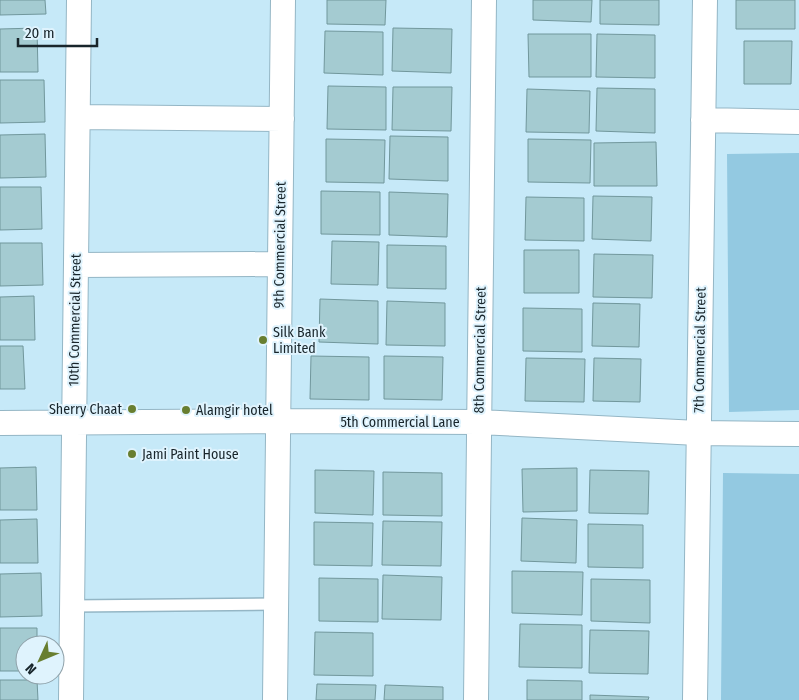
<svg xmlns="http://www.w3.org/2000/svg" width="799" height="700" font-family="'Fira Sans Condensed',sans-serif">
<style>
.green{fill:#93c9e1}
.building{fill:#a4cbd1;stroke:#71979c}
.lines{fill:none;stroke-linecap:round;stroke-linejoin:round}
.lane-casing{stroke:#94b6c5;stroke-width:14}
.street-casing{stroke:#94b6c5;stroke-width:26}
.lane{stroke:#fff;stroke-width:11}
.street{stroke:#fff;stroke-width:24}
.poi-dot{fill:#687e30;stroke:#dff3fd;stroke-width:2}
.labels{text-anchor:middle;dominant-baseline:central;stroke-width:4;stroke-linejoin:round;paint-order:stroke}
.street-label{font-size:14px;fill:#18252b;stroke:#dff3fd}
.poi-label{font-size:14px;fill:#18252b;stroke:#dff3fd;text-anchor:start}
</style>
<rect width="100%" height="100%" fill="#c6e9f8"/>
<path class="green" d="M 799,153 L 799,410 L 729,412 L 727,154 Z
M 723,473 L 799,474 L 799,700 L 721,700 Z"/>
<path class="building" d="M 0,0 L 45,0 L 46,14 L 0,15 Z
M 327,0 L 386,0 L 385,25 L 327,24 Z
M 533,0 L 592,0 L 591,22 L 533,20 Z
M 600,0 L 659,0 L 659,25 L 600,24 Z
M 736,0 L 795,0 L 795,29 L 736,29 Z
M 37,28 L 38,72 L 0,72 L 0,29 Z
M 393,28 L 452,29 L 451,73 L 392,71 Z
M 325,31 L 383,32 L 383,75 L 324,73 Z
M 528,34 L 591,34 L 591,77 L 529,77 Z
M 597,34 L 655,35 L 655,78 L 596,77 Z
M 744,41 L 792,41 L 791,84 L 744,84 Z
M 0,80 L 44,80 L 45,122 L 0,123 Z
M 328,86 L 386,87 L 386,130 L 327,129 Z
M 393,87 L 452,87 L 451,131 L 392,130 Z
M 597,88 L 655,89 L 655,133 L 596,131 Z
M 527,89 L 590,91 L 589,133 L 526,132 Z
M 45,134 L 46,177 L 0,178 L 0,135 Z
M 390,136 L 448,137 L 448,181 L 389,179 Z
M 326,139 L 385,140 L 384,183 L 326,182 Z
M 528,139 L 591,140 L 590,183 L 528,182 Z
M 656,142 L 657,186 L 594,186 L 594,143 Z
M 0,187 L 41,187 L 42,229 L 0,230 Z
M 321,191 L 380,192 L 380,235 L 321,234 Z
M 389,192 L 448,194 L 447,237 L 389,235 Z
M 593,196 L 652,197 L 651,241 L 592,239 Z
M 526,197 L 584,198 L 584,241 L 525,240 Z
M 332,241 L 379,242 L 378,285 L 331,284 Z
M 0,243 L 42,243 L 43,285 L 0,286 Z
M 387,245 L 446,246 L 446,289 L 387,288 Z
M 524,250 L 579,250 L 579,293 L 524,293 Z
M 594,254 L 653,255 L 652,298 L 593,297 Z
M 34,296 L 35,340 L 0,340 L 0,297 Z
M 320,299 L 378,301 L 378,344 L 319,342 Z
M 387,301 L 445,303 L 445,346 L 386,345 Z
M 593,303 L 640,304 L 639,347 L 592,346 Z
M 523,308 L 582,309 L 582,352 L 523,351 Z
M 0,346 L 23,346 L 25,389 L 0,389 Z
M 311,356 L 369,357 L 369,400 L 310,399 Z
M 384,356 L 443,357 L 442,400 L 384,399 Z
M 526,358 L 585,359 L 584,402 L 525,401 Z
M 594,358 L 641,359 L 640,402 L 593,401 Z
M 36,467 L 37,510 L 0,510 L 0,468 Z
M 577,468 L 577,511 L 523,512 L 522,469 Z
M 315,470 L 374,471 L 373,515 L 315,513 Z
M 590,470 L 649,471 L 648,514 L 589,513 Z
M 383,472 L 442,473 L 442,516 L 383,515 Z
M 522,518 L 577,520 L 576,563 L 521,561 Z
M 37,519 L 38,563 L 0,563 L 0,520 Z
M 383,521 L 442,522 L 441,566 L 382,565 Z
M 314,522 L 373,523 L 372,566 L 314,565 Z
M 588,524 L 643,525 L 643,568 L 588,567 Z
M 512,571 L 583,572 L 582,615 L 512,613 Z
M 41,573 L 42,616 L 0,617 L 0,574 Z
M 383,575 L 442,577 L 441,620 L 382,619 Z
M 319,578 L 378,579 L 378,622 L 319,621 Z
M 591,579 L 650,580 L 650,623 L 591,621 Z
M 520,624 L 582,625 L 582,668 L 519,667 Z
M 0,628 L 37,628 L 37,645 L 25,645 L 25,671 L 0,671 Z
M 590,630 L 649,631 L 648,674 L 589,673 Z
M 315,632 L 373,633 L 373,676 L 314,675 Z
M 0,680 L 37,680 L 38,700 L 0,700 Z
M 527,680 L 582,681 L 582,700 L 527,700 Z
M 317,684 L 376,685 L 375,700 L 316,700 Z
M 385,685 L 443,687 L 443,700 L 384,700 Z
M 590,695 L 649,697 L 648,700 L 590,700 Z"/>
<g class="lines">
<defs>
<path id="lane" d="M 72,606 L 276,604"/>
<path id="street" d="M 78,117 L 282,119
M 703,120 L 799,122
M 76,265 L 280,264
M 0,423 L 278,421 L 479,422 L 698,433 L 799,434
M 71,700 L 79,0
M 275,700 L 283,0
M 476,700 L 484,0
M 695,700 L 705,0"/>
</defs>
<use href="#lane" class="lane-casing"/>
<use href="#street" class="street-casing"/>
<use href="#lane" class="lane"/>
<use href="#street" class="street"/>
</g>
<g class="poi-dot">
<circle cx="263" cy="340" r="5"/>
<circle cx="132" cy="409" r="5"/>
<circle cx="186" cy="410" r="5"/>
<circle cx="132" cy="454" r="5"/>
</g>
<g class="labels">
<g class="street-label">
<text transform="translate(280 245) rotate(-89)">9th Commercial Street</text>
<text transform="translate(75 320) rotate(-89)">10th Commercial Street</text>
<text transform="translate(480 350) rotate(-89)">8th Commercial Street</text>
<text transform="translate(700 350) rotate(-89)">7th Commercial Street</text>
<text x="400" y="422">5th Commercial Lane</text>
</g>
<g class="poi-label">
<text x="273" y="332">Silk Bank<tspan x="273" dy="16">Limited</tspan></text>
<text x="122" y="409" text-anchor="end">Sherry Chaat</text>
<text x="196" y="410">Alamgir hotel</text>
<text x="142" y="454">Jami Paint House</text>
</g>
</g>
<g transform="translate(40 660) rotate(226)"><circle r="24" fill="#dff3fd" stroke="#8fa1a9"/>
<path d="M0-4L9 19L0 12L-9 19Z" fill="#687e30"/>
<text y="-8" font-size="14" font-weight="bold" text-anchor="middle" fill="#18252b">N</text>
</g>
<path d="M18 38v8h79v-8" fill="none" stroke="#18252b" stroke-width="2.5"/>
<text x="25" y="38" font-size="15" fill="#18252b" stroke="#dff3fd" stroke-width="4" paint-order="stroke">20 m</text>
</svg>
